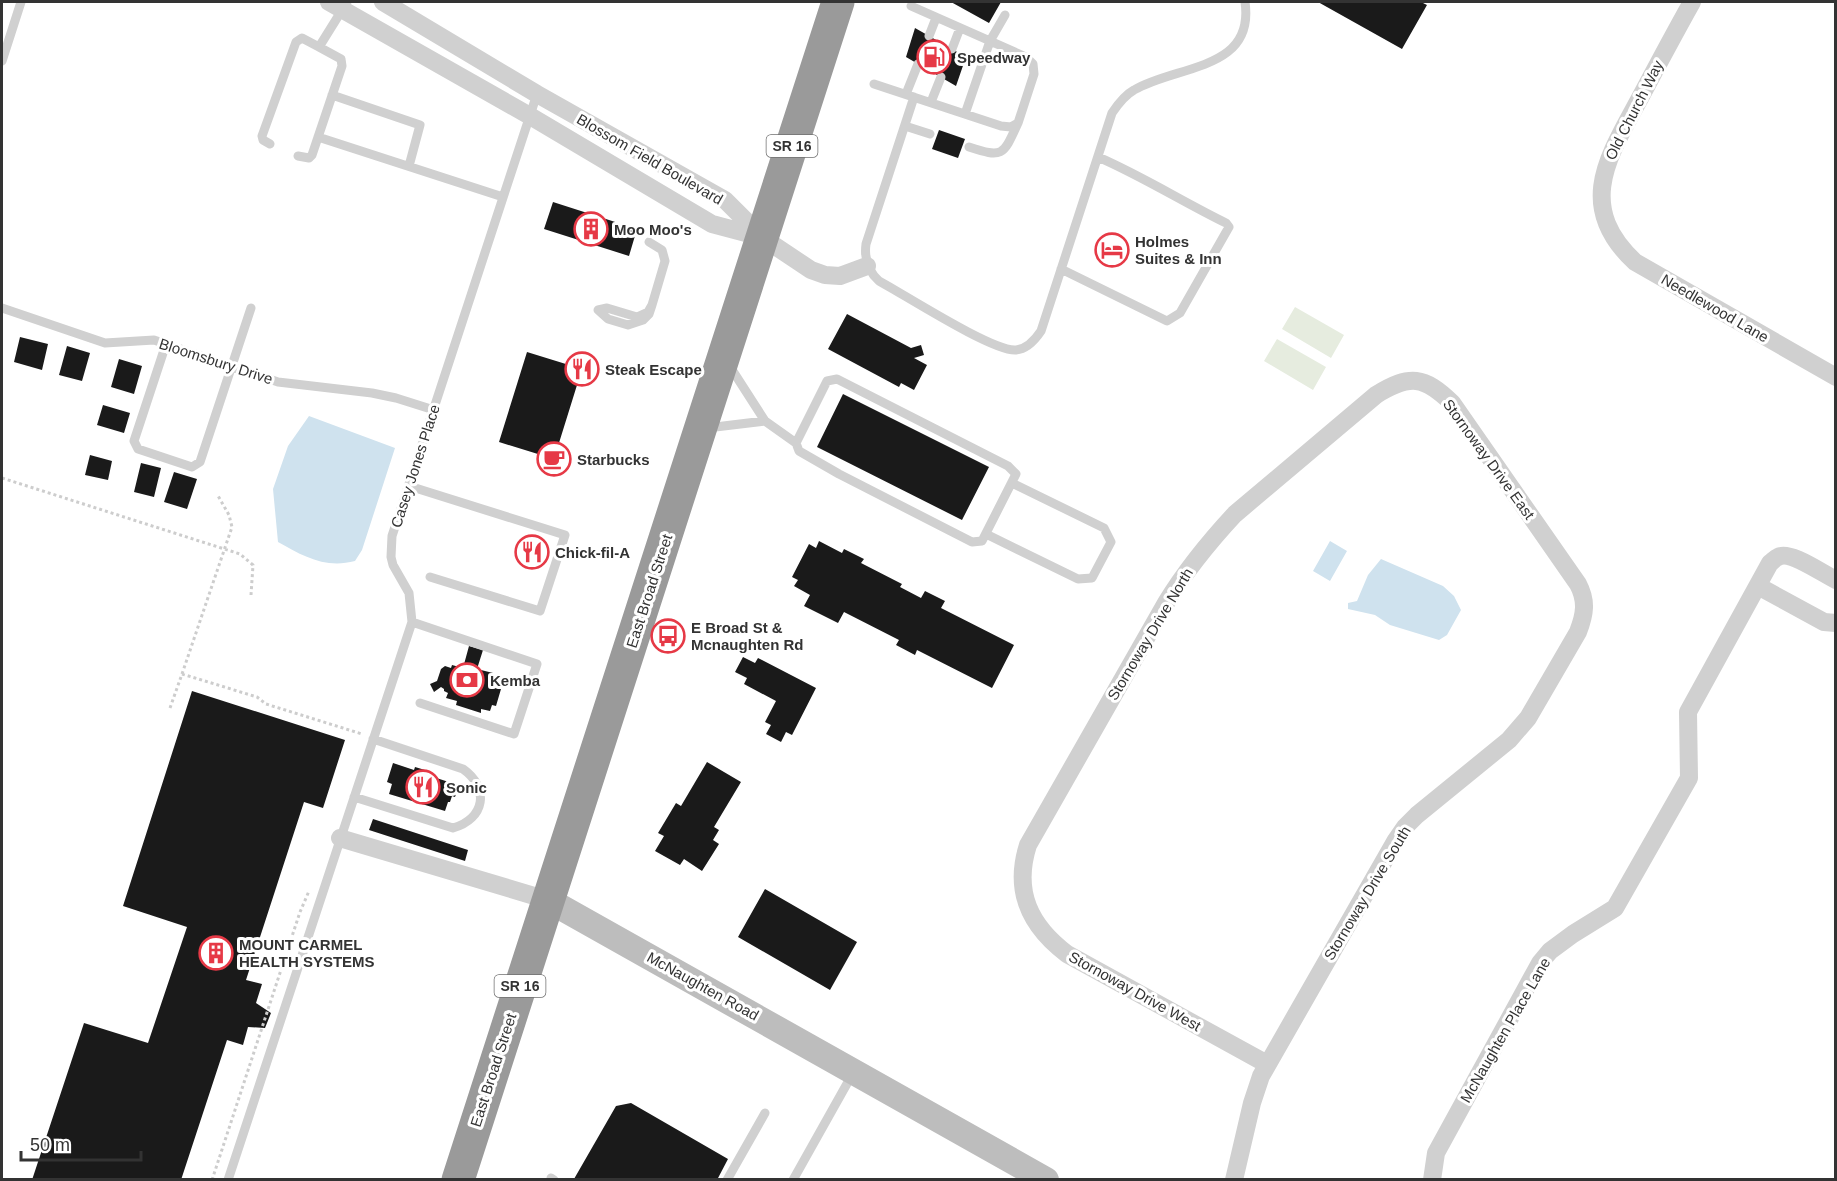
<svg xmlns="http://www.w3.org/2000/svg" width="1837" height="1181" font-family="Arial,sans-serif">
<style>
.green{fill:#e6ecdf}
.water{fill:#cfe2ee}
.building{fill:#1a1a1a}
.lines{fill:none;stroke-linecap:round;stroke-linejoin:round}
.path{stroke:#cdcdcd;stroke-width:3;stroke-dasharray:3 3;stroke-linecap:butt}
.lane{stroke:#d0d0d0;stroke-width:9}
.street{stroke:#d0d0d0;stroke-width:18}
.secondary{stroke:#bdbdbd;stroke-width:26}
.highway{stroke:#9a9a9a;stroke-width:33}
.labels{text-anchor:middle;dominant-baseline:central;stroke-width:6;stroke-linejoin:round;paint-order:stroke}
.shield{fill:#fff;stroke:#707070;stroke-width:1.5}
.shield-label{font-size:14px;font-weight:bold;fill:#333}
.poi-label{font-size:15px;font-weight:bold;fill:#333;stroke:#fff;text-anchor:start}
.street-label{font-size:15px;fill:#333;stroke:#fff}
</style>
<rect width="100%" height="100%" fill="#fff"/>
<path class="green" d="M 1295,307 L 1344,335 L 1331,358 L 1282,329 Z
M 1277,339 L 1326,367 L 1313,390 L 1264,361 Z"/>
<path class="water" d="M 309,416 L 395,448 L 362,550 L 355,561 C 325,569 303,556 278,542 L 273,489 L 288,446 Z
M 1330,541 L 1347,551 L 1330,581 L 1313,571 Z
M 1381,559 L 1443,586 L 1454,596 L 1461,610 L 1447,635 L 1439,640 L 1390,625 L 1375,615 L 1348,609 L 1348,603 L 1357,601 L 1368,575 Z"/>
<path class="building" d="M 951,2 L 1001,2 L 989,23 Z
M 1318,2 L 1421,2 L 1427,5 L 1402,49 Z
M 915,28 L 966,57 L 956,86 L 906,57 Z
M 939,130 L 965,139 L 958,158 L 932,149 Z
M 553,202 L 637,229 L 629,256 L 544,229 Z
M 847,314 L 911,348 L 921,345 L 924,355 L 914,358 L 927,365 L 914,390 L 901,383 L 899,387 L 828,349 Z
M 20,337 L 48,344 L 42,370 L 14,362 Z
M 67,346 L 90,353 L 82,381 L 59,375 Z
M 527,352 L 582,369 L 554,459 L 499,442 Z
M 119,359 L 142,366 L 134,394 L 111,387 Z
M 843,394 L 989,467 L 962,520 L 817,447 Z
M 103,405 L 130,413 L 124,433 L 97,425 Z
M 90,455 L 112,461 L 108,480 L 85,475 Z
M 141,463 L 161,468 L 154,497 L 134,492 Z
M 174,472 L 197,479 L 187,509 L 164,502 Z
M 819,541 L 842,553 L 844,549 L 864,559 L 861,563 L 902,584 L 900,587 L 921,598 L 925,591 L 945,601 L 941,608 L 1014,645 L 992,688 L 917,650 L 915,655 L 896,645 L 899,640 L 844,612 L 838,623 L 804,606 L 810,595 L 794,586 L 798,580 L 792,577 L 809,544 L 816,548 Z
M 469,646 L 483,650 L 477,669 L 493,673 L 492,679 L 500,681 L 498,688 L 501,689 L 496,706 L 492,705 L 490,711 L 481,709 L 481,713 L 456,705 L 457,701 L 446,698 L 448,693 L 444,691 L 444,689 L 441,687 L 434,692 L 430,684 L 437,681 L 441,669 L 445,666 L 451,668 L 452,665 L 463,668 Z
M 743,657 L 755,663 L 758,658 L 816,688 L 792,735 L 786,732 L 781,742 L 766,734 L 771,725 L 765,722 L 776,701 L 744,684 L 747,678 L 735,672 Z
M 192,691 L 345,740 L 323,808 L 304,802 L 246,980 L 262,984 L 256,1003 L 271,1013 L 265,1028 L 248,1027 L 243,1045 L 227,1040 L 181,1180 L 32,1180 L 84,1023 L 148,1043 L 187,927 L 123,906 Z
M 707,762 L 741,782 L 714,827 L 719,830 L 713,840 L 719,844 L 702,871 L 684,859 L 680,865 L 655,851 L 664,836 L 658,833 L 676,803 L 681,806 Z
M 393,763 L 414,770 L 415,767 L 425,770 L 424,774 L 455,784 L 453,789 L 457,791 L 455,797 L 452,796 L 450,802 L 448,802 L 445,811 L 389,794 L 392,784 L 387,782 Z
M 373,819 L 468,850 L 465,861 L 369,830 Z
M 765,889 L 857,942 L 830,990 L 738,937 Z
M 631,1103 L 728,1159 L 717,1180 L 574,1179 L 616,1106 Z"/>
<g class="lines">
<path class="path" d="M 2,478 L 240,554 L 253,565 L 251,595
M 182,674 L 232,527 L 229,515 L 217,494
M 170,708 L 182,674 L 257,697 L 266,704 L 362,734
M 212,1180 L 300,912 L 309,891"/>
<path class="lane" d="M 929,36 L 936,18
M 952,49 L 960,28
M 2,61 L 21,2
M 874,84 L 1001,126 L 1011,127 L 1018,123 L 1034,74 L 1033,64 L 1026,57 L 911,6
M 906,94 L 918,64
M 332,95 L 420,125 L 409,166
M 914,97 L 866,244 C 864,259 868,271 879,281 C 905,295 993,352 1016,350 C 1027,349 1035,340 1041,331 L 1112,113 C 1118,104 1125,95 1134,90 C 1176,65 1255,71 1245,2
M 931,102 L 941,77
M 965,114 L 990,41 L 1005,15
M 905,126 L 930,134
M 318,137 L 503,197
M 270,144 L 263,140 L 262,136 L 296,42 L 302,38 L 319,47 L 347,2
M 969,147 C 1003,158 1003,156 1018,123
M 298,156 L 309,158 L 312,155 L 342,66 L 341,59 L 319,47
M 649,242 L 662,250 L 665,261 L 652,305 L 649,314 L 643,320 L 628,325 L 608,319 L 598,310 L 607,308 L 637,317 L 648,312 L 652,305
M 1061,269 L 1167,321 L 1180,313 L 1229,227 L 1226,223 C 1183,202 1142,176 1098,157
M 2,308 L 105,343 L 154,340 L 278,382 L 372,393 L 396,398 L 434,410
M 166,344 L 134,441 L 138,449 L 192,467 L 200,462 L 251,308
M 729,365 L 765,421 L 796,443 L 799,451 L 839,474 L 972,542 L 982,541 L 1016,474 L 1008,466 L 837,379 L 827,381 L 796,443
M 707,428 L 765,421
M 409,486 L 565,535 L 540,611 L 430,577
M 986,534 L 1078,579 L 1092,578 L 1111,542 L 1104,528 L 1012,483
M 412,622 L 537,664 L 514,734 L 420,703
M 354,797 L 453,828 C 485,819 490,788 463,769 L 373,739
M 551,1178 L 554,1180
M 228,1180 L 412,622 L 409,593 L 393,565 L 391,557 L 392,536 L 537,94
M 727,1180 L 765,1113
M 793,1180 L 853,1073"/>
<path class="street" d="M 329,2 L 530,116 L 712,224 L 761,237
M 383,2 L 537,94 L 725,200 L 763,238 L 811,270 L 825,275 L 840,276 L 867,266
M 1692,2 C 1674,34 1657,66 1640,98 C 1608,157 1575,206 1635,262 L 1836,377
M 1758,586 L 1824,622 L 1836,623
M 340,838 L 548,900
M 1234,1180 L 1252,1103 L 1261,1076 L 1396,840 L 1405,827 L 1417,815 L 1509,740 L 1528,718 L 1578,632 C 1585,614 1587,601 1578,584 L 1452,403 C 1424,376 1410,374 1376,395 L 1235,514 C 1209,542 1186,570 1166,603 L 1028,845 C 1013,892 1030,926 1067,954 L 1267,1064
M 1432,1180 L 1436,1153 L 1540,963 L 1550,951 L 1573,934 L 1615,908 L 1689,778 L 1688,712 L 1770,563 C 1773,561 1775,558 1778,557 C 1790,550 1823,574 1836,580"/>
<path class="secondary" d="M 548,900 L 1046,1180"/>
<path class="highway" d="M 458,1180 L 838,2"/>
</g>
<defs>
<symbol id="fuel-ring" viewBox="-11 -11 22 22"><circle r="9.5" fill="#fff" stroke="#e63946" stroke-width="1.5"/><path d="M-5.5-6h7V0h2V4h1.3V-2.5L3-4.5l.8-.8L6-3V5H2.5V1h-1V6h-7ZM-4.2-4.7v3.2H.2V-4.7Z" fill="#e63946"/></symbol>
<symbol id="building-ring" viewBox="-11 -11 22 22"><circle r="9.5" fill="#fff" stroke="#e63946" stroke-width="1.5"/><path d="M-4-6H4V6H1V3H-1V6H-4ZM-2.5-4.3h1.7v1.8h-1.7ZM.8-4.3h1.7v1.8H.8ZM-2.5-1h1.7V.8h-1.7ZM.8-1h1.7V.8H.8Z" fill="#e63946"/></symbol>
<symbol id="hotel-ring" viewBox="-11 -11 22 22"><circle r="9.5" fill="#fff" stroke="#e63946" stroke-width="1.5"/><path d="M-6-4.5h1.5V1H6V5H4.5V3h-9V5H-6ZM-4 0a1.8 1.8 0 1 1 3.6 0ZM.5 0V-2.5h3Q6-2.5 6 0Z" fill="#e63946"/></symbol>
<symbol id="restaurant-ring" viewBox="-11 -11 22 22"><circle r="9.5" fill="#fff" stroke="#e63946" stroke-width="1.5"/><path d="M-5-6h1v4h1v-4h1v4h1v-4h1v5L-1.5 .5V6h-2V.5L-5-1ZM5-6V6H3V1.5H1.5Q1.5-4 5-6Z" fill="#e63946"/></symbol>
<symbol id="cafe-ring" viewBox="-11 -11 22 22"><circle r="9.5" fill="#fff" stroke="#e63946" stroke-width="1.5"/><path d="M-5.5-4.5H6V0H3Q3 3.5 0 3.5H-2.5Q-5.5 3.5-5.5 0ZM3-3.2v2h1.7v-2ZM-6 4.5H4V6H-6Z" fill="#e63946"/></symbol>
<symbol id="bus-ring" viewBox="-11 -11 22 22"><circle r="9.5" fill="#fff" stroke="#e63946" stroke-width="1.5"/><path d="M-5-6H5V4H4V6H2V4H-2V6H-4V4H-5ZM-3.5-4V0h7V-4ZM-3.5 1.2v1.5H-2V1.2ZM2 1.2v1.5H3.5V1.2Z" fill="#e63946"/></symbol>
<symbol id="bank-ring" viewBox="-11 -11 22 22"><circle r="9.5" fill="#fff" stroke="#e63946" stroke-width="1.5"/><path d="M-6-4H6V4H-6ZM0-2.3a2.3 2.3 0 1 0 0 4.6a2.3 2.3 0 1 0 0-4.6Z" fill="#e63946"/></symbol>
</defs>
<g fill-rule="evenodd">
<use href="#fuel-ring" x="915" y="38" width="38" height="38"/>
<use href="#building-ring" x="572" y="210" width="38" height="38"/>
<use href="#hotel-ring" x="1093" y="231" width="38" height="38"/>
<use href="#restaurant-ring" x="563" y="350" width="38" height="38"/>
<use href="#cafe-ring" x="535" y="440" width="38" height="38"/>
<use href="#restaurant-ring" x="513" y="533" width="38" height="38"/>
<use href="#bus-ring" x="649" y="617" width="38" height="38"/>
<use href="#bank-ring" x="448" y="661" width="38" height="38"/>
<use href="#restaurant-ring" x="404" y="768" width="38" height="38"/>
<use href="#building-ring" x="197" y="934" width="38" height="38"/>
</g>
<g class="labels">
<g class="shield">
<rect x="766.5" y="135" width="51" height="22" rx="4.5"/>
<rect x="494.5" y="975" width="51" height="22" rx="4.5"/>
</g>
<g class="shield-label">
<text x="792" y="146">SR 16</text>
<text x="520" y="986">SR 16</text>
</g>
<g class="poi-label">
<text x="957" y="57">Speedway</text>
<text x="614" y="229">Moo Moo's</text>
<text x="1135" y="241">Holmes<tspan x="1135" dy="17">Suites &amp; Inn</tspan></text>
<text x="605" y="369">Steak Escape</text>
<text x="577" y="459">Starbucks</text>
<text x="555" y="552">Chick-fil-A</text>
<text x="691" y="627">E Broad St &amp;<tspan x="691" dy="17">Mcnaughten Rd</tspan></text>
<text x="490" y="680">Kemba</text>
<text x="446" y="787">Sonic</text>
<text x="239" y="944">MOUNT CARMEL<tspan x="239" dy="17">HEALTH SYSTEMS</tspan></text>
</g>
<g class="street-label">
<text transform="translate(1634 110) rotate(-63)">Old Church Way</text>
<text transform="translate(650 159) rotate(30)">Blossom Field Boulevard</text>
<text transform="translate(1715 308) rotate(30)">Needlewood Lane</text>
<text transform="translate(216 361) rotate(18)">Bloomsbury Drive</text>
<text transform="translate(1489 459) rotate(54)">Stornoway Drive East</text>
<text transform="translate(415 466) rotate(-72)">Casey Jones Place</text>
<text transform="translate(649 591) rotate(-72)">East Broad Street</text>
<text transform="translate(1150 634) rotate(-59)">Stornoway Drive North</text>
<text transform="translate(1367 893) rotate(-59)">Stornoway Drive South</text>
<text transform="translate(703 986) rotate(29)">McNaughten Road</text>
<text transform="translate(1135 991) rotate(29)">Stornoway Drive West</text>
<text transform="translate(1505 1030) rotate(-60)">McNaughten Place Lane</text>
<text transform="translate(493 1070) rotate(-72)">East Broad Street</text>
</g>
</g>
<rect width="1837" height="1181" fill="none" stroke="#333333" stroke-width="6"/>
<path d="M21 1151v9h120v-9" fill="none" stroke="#333333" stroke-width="3"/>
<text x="30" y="1151" font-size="18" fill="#333333" stroke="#ffffff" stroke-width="4.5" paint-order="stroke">50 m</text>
</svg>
